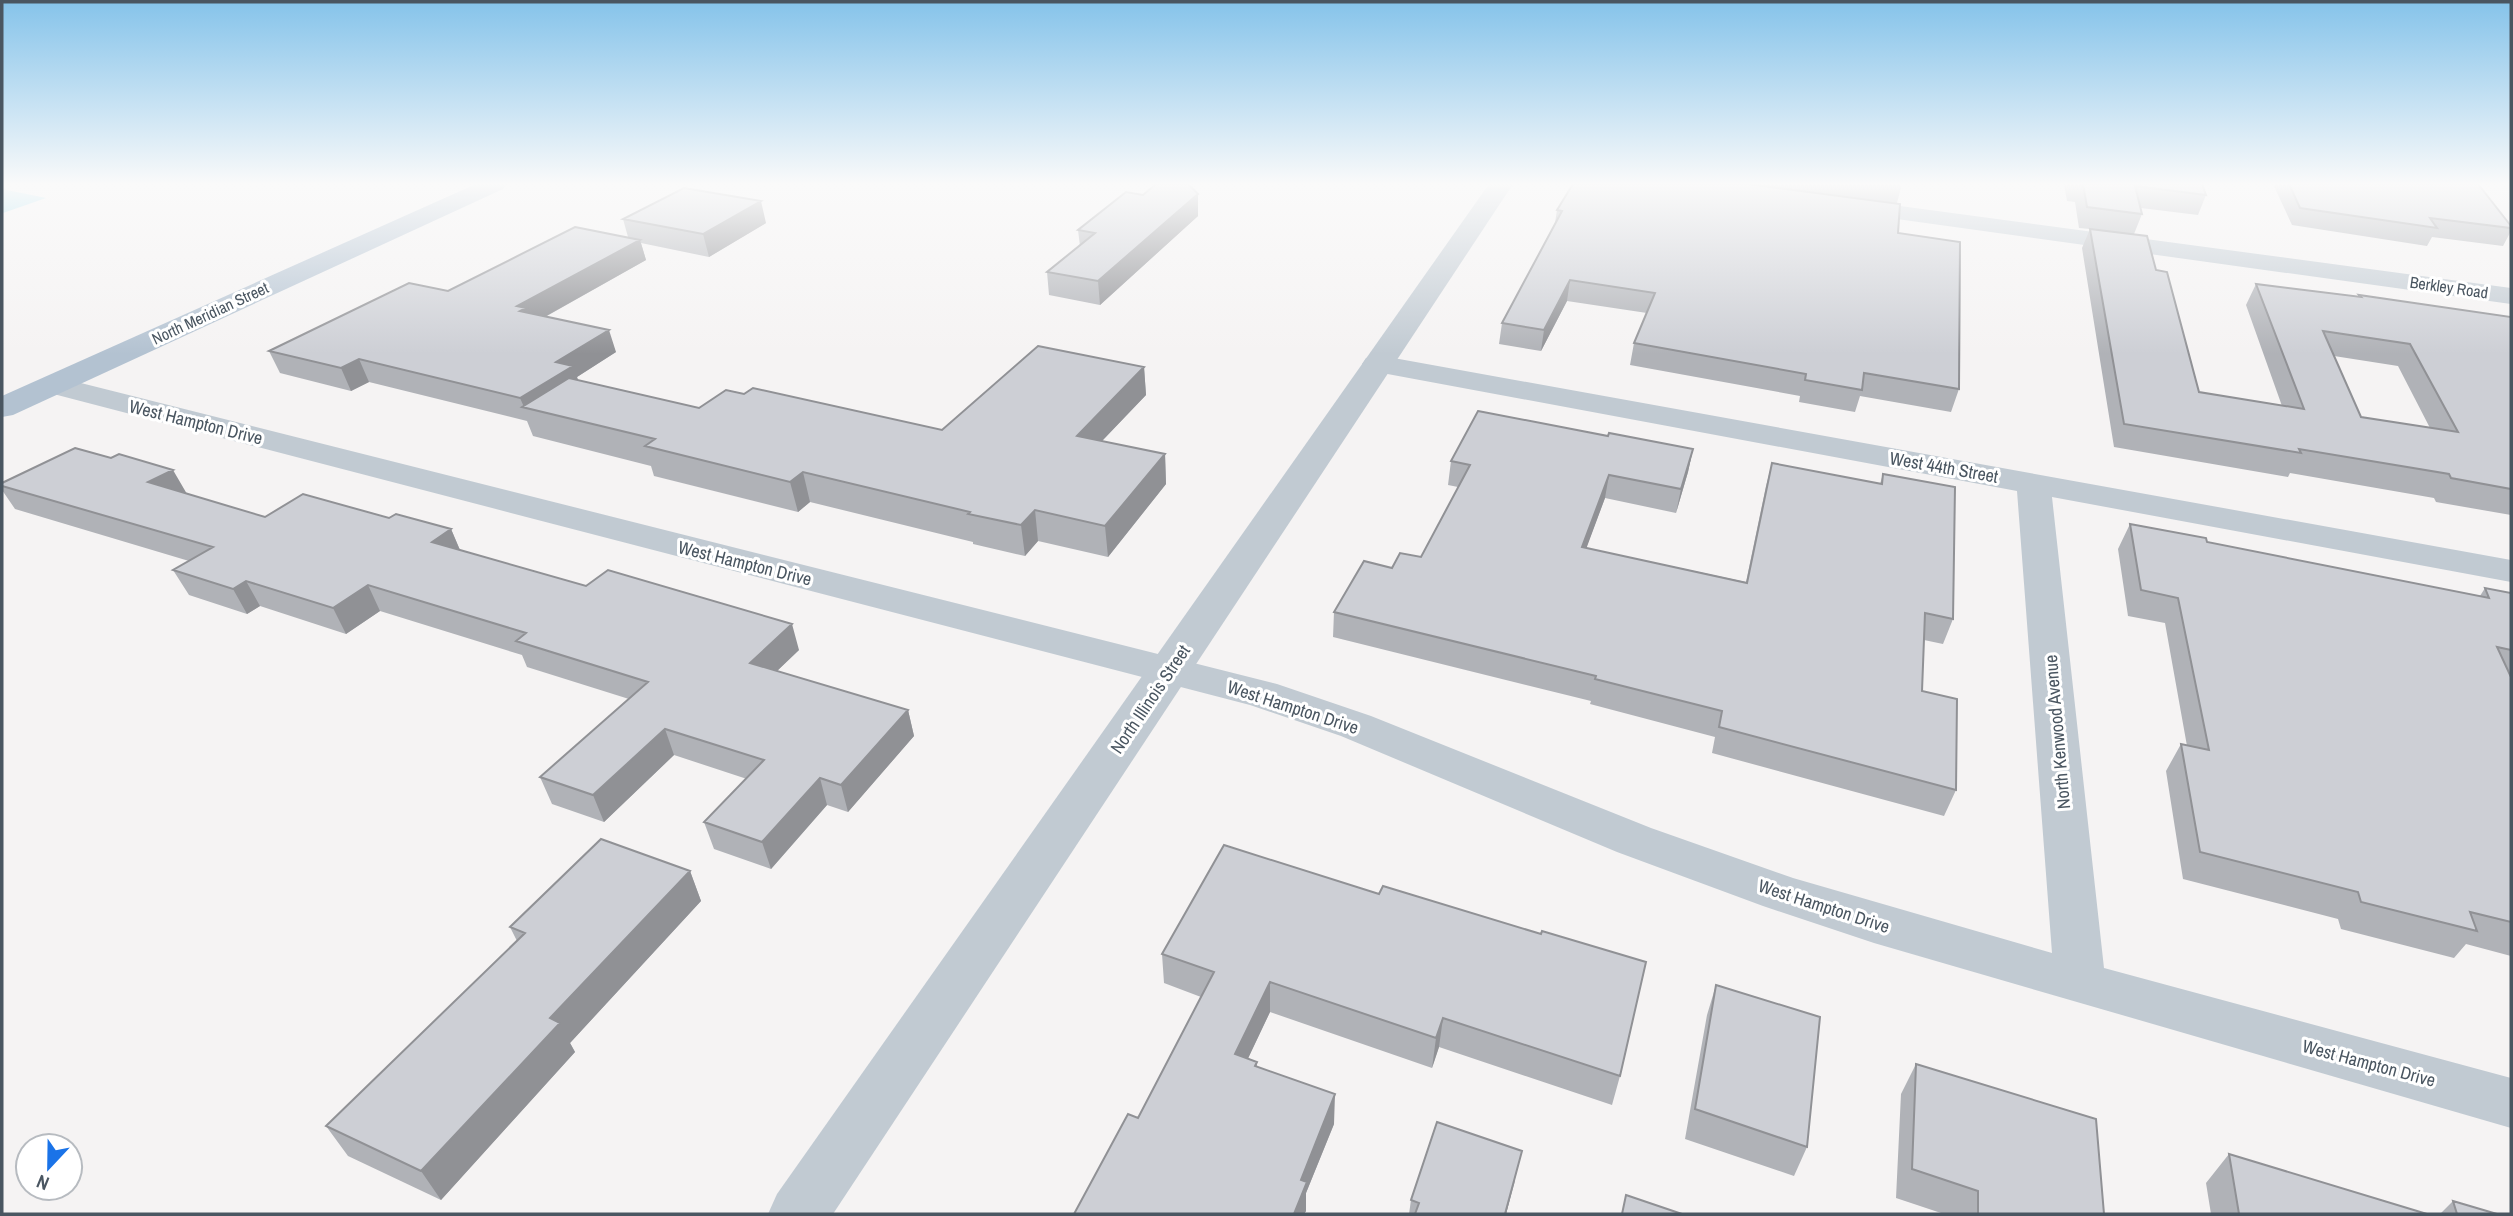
<svg xmlns="http://www.w3.org/2000/svg" width="2513" height="1216" font-family="'Archivo Narrow',sans-serif">
<style>
.water{fill:#90daee}
.lines{fill:none;stroke-linecap:round;stroke-linejoin:round}
.minor{fill:#c1cad2;fill-rule:evenodd}
.tertiary{fill:#c1cad2;fill-rule:evenodd}
.primary{fill:#b3c2d1;fill-rule:evenodd}
.wall{fill:#b0b2b7;fill-rule:evenodd}
.shaded-wall{fill:#909195}
.building{fill:#cdcfd5;stroke:#909195;stroke-width:2;fill-rule:evenodd}
.labels{text-anchor:middle;dominant-baseline:central;stroke-width:6;stroke-linejoin:round;paint-order:stroke}
.far-street-label{font-size:16px;fill:#4a5661;stroke:#fff}
.street-label{font-size:18px;fill:#4a5661;stroke:#fff}
</style>
<rect width="100%" height="100%" fill="#f5f3f3"/>
<path class="water" d="M 2,189 L 46,198 L 3,213 Z"/>
<g class="lines">
<path class="minor" d="M 1848,199 L 2511,288 L 2511,304 L 1839,211 L 1836,206 L 1839,201 Z
M 1377,355 L 2511,560 L 2511,582 L 2052,497 L 2104,968 L 2511,1078 L 2511,1128 L 1874,943 L 1763,906 L 1617,852 L 1341,736 L 1250,705 L 42,391 L 38,385 L 42,379 L 53,376 L 1277,684 L 1371,716 L 1651,828 L 1793,878 L 2052,953 L 2017,491 L 1366,370 L 1362,364 L 1366,358 Z"/>
<path class="tertiary" d="M 1489,184 L 1513,184 L 833,1214 L 768,1214 L 777,1194 Z"/>
<path class="primary" d="M 476,184 L 507,184 L 503,189 L 13,415 L 2,417 L 2,396 Z"/>
</g>
<path class="wall" d="M 1573,184 L 1902,184 L 1897,203 L 1898,233 L 1959,389 L 1951,412 L 1860,396 L 1855,412 L 1799,402 L 1800,396 L 1630,365 L 1634,343 L 1647,313 L 1567,301 L 1541,351 L 1499,344 L 1502,323 L 1555,223 L 1557,210 Z
M 2064,184 L 2202,184 L 2206,195 L 2198,215 L 2141,208 L 2142,214 L 2134,234 L 2156,270 L 2199,392 L 2282,406 L 2246,305 L 2256,284 L 2358,297 L 2359,295 L 2511,317 L 2511,515 L 2436,502 L 2434,498 L 2290,473 L 2288,477 L 2114,447 L 2082,248 L 2090,229 L 2079,228 L 2075,202 L 2067,201 ZM 2334,356 L 2398,366 L 2430,428 L 2361,417 Z
M 2273,184 L 2478,184 L 2511,228 L 2511,231 L 2503,246 L 2432,237 L 2427,246 L 2292,225 Z
M 1198,194 L 1198,216 L 1100,305 L 1049,295 L 1047,272 L 1080,246 L 1078,230 L 1143,195 Z
M 623,219 L 766,223 L 709,257 L 641,243 L 646,260 L 545,317 L 616,352 L 577,377 L 578,380 L 699,408 L 744,394 L 942,430 L 1144,367 L 1146,395 L 1102,441 L 1165,454 L 1166,484 L 1108,557 L 1038,541 L 1025,556 L 973,544 L 973,542 L 810,502 L 798,512 L 654,476 L 651,466 L 533,436 L 527,421 L 369,382 L 351,391 L 280,373 L 269,351 L 448,291 L 628,237 Z
M 1608,436 L 1693,449 L 1688,472 L 1676,513 L 1605,498 L 1586,548 L 1746,582 L 1766,486 L 1772,463 L 1880,484 L 1883,474 L 1953,619 L 1943,644 L 1924,640 L 1922,691 L 1956,790 L 1944,816 L 1712,753 L 1715,737 L 1590,704 L 1591,701 L 1333,637 L 1334,612 L 1392,568 L 1421,557 L 1458,487 L 1448,485 L 1451,461 Z
M 2,483 L 186,494 L 265,517 L 389,518 L 451,529 L 460,550 L 799,650 L 777,671 L 908,710 L 914,736 L 848,812 L 827,805 L 771,869 L 714,849 L 704,822 L 747,779 L 674,755 L 604,822 L 552,804 L 540,777 L 629,699 L 527,667 L 522,655 L 380,611 L 346,634 L 260,606 L 247,614 L 189,595 L 173,570 L 189,561 L 15,509 L 2,490 Z
M 2130,524 L 2207,542 L 2480,596 L 2485,588 L 2511,593 L 2511,956 L 2466,944 L 2454,958 L 2341,929 L 2338,919 L 2183,879 L 2166,771 L 2181,744 L 2187,746 L 2165,623 L 2128,616 L 2118,549 Z
M 1224,845 L 1620,1076 L 1612,1105 L 1439,1047 L 1432,1068 L 1270,1012 L 1248,1058 L 1257,1062 L 1257,1067 L 1334,1124 L 1306,1193 L 1306,1211 L 1304,1214 L 1074,1214 L 1138,1118 L 1201,997 L 1164,983 L 1162,954 Z
M 690,871 L 701,901 L 570,1043 L 575,1052 L 441,1200 L 348,1156 L 326,1126 L 517,941 L 510,927 Z
M 1716,985 L 1807,1147 L 1794,1176 L 1685,1139 L 1707,1015 Z
M 1916,1064 L 2104,1214 L 1944,1214 L 1896,1198 L 1901,1094 Z
M 2229,1154 L 2427,1214 L 2211,1214 L 2206,1183 Z
M 1515,1181 L 1506,1214 L 1409,1214 L 1411,1200 Z
M 2453,1201 L 2497,1214 L 2440,1214 Z"/>
<path class="shaded-wall" d="M 1198,194 L 1198,216 L 1100,305 L 1098,281 Z
M 761,201 L 766,223 L 709,257 L 703,234 Z
M 640,240 L 646,260 L 532,324 L 534,330 L 517,306 Z
M 1570,280 L 1567,301 L 1541,351 L 1544,330 Z
M 609,330 L 616,352 L 577,377 L 581,389 L 524,407 L 520,398 L 556,362 Z
M 359,359 L 369,382 L 351,391 L 341,368 Z
M 1144,367 L 1146,395 L 1079,465 L 1077,436 Z
M 1693,449 L 1688,472 L 1676,513 L 1681,489 Z
M 1165,454 L 1166,484 L 1108,557 L 1105,526 Z
M 173,470 L 187,494 L 148,482 Z
M 803,472 L 810,502 L 798,512 L 790,482 Z
M 1609,475 L 1605,498 L 1578,571 L 1582,547 Z
M 1035,510 L 1038,541 L 1025,556 L 1021,525 Z
M 451,529 L 462,555 L 432,542 Z
M 246,581 L 260,606 L 247,614 L 233,589 Z
M 368,585 L 380,611 L 346,634 L 333,608 Z
M 792,624 L 799,650 L 758,689 L 750,663 Z
M 908,710 L 914,736 L 848,812 L 841,785 Z
M 665,729 L 674,755 L 604,822 L 593,795 Z
M 820,778 L 827,805 L 771,869 L 762,842 Z
M 690,871 L 701,901 L 570,1043 L 575,1052 L 441,1200 L 421,1171 L 550,1018 Z
M 1270,982 L 1270,1012 L 1236,1084 L 1235,1054 Z
M 1443,1018 L 1439,1047 L 1432,1068 L 1436,1038 Z
M 1335,1094 L 1334,1124 L 1306,1193 L 1306,1211 L 1304,1214 L 1294,1214 L 1301,1180 Z
M 1522,1151 L 1506,1214 L 1505,1214 Z"/>
<path class="building" d="M 1156,184 L 1188,184 L 1198,194 L 1098,281 L 1047,272 L 1095,233 L 1078,230 L 1126,192 L 1143,195 Z
M 1573,184 L 1747,184 L 1900,204 L 1898,233 L 1960,242 L 1959,389 L 1864,373 L 1862,390 L 1805,380 L 1806,374 L 1634,343 L 1655,293 L 1570,280 L 1544,330 L 1502,323 L 1562,211 L 1557,210 Z
M 2083,184 L 2202,184 L 2206,195 L 2135,186 L 2142,214 L 2087,207 Z
M 2289,184 L 2478,184 L 2511,226 L 2511,228 L 2430,218 L 2437,228 L 2300,208 Z
M 684,188 L 761,201 L 703,234 L 623,219 Z
M 575,227 L 640,240 L 517,306 L 526,308 L 520,311 L 609,330 L 556,362 L 573,366 L 520,398 L 359,359 L 341,368 L 269,351 L 409,283 L 448,291 Z
M 2090,229 L 2147,236 L 2156,270 L 2167,272 L 2199,392 L 2304,409 L 2256,284 L 2361,297 L 2359,295 L 2511,317 L 2511,489 L 2451,478 L 2449,474 L 2299,449 L 2301,453 L 2124,424 ZM 2323,331 L 2410,344 L 2458,432 L 2361,417 Z
M 1038,346 L 1144,367 L 1077,436 L 1165,454 L 1105,526 L 1035,510 L 1021,525 L 968,514 L 970,512 L 803,472 L 790,482 L 645,446 L 655,439 L 522,407 L 569,378 L 699,408 L 726,390 L 744,394 L 753,388 L 942,430 Z
M 1478,411 L 1608,436 L 1609,433 L 1693,449 L 1681,489 L 1609,475 L 1582,547 L 1747,583 L 1772,463 L 1882,484 L 1883,474 L 1955,487 L 1953,619 L 1925,613 L 1922,691 L 1957,699 L 1956,790 L 1719,727 L 1722,711 L 1595,679 L 1596,676 L 1334,612 L 1364,561 L 1392,568 L 1400,553 L 1421,557 L 1470,465 L 1451,461 Z
M 75,448 L 111,458 L 119,454 L 173,470 L 148,482 L 265,517 L 303,494 L 389,518 L 396,514 L 451,529 L 432,542 L 586,586 L 608,570 L 792,624 L 750,663 L 908,710 L 841,785 L 820,778 L 762,842 L 704,822 L 764,760 L 665,729 L 593,795 L 540,777 L 648,682 L 516,641 L 526,633 L 368,585 L 333,608 L 246,581 L 233,589 L 173,570 L 213,547 L 2,486 L 2,483 Z
M 2130,524 L 2206,538 L 2207,542 L 2489,598 L 2485,588 L 2511,593 L 2511,650 L 2497,647 L 2511,677 L 2511,922 L 2470,912 L 2477,931 L 2361,902 L 2358,892 L 2200,852 L 2181,744 L 2209,750 L 2178,598 L 2141,590 Z
M 601,839 L 690,871 L 550,1018 L 560,1023 L 421,1171 L 326,1126 L 525,933 L 510,927 Z
M 1224,845 L 1379,894 L 1383,886 L 1541,934 L 1542,931 L 1646,962 L 1620,1076 L 1443,1018 L 1436,1038 L 1270,982 L 1235,1054 L 1257,1062 L 1255,1066 L 1335,1094 L 1301,1180 L 1307,1182 L 1294,1214 L 1074,1214 L 1128,1114 L 1138,1118 L 1214,972 L 1162,954 Z
M 1716,985 L 1820,1017 L 1807,1147 L 1695,1109 Z
M 1916,1064 L 2096,1119 L 2104,1214 L 1978,1214 L 1978,1191 L 1912,1169 Z
M 1437,1122 L 1522,1151 L 1505,1214 L 1415,1214 L 1419,1203 L 1411,1200 Z
M 2229,1154 L 2427,1214 L 2239,1214 Z
M 1626,1195 L 1682,1214 L 1622,1214 Z
M 2453,1201 L 2497,1214 L 2457,1214 Z"/>
<linearGradient id="sky" x2="0" y2="1"><stop stop-color="#85c3ea"/><stop offset="0.52" stop-color="#fafafa"/><stop offset="1" stop-color="#fafafa" stop-opacity="0"/></linearGradient>
<rect width="2513" height="354" fill="url(#sky)"/>
<g class="labels">
<g class="far-street-label">
<text transform="translate(2449 287) rotate(8)">Berkley Road</text>
<text transform="translate(210 313) rotate(-25)">North Meridian Street</text>
</g>
<g class="street-label">
<text transform="translate(196 422) rotate(14)">West Hampton Drive</text>
<text transform="translate(1944 467) rotate(10)">West 44th Street</text>
<text transform="translate(745 563) rotate(14)">West Hampton Drive</text>
<text transform="translate(1150 699) rotate(-56)">North Illinois Street</text>
<text transform="translate(1293 707) rotate(18)">West Hampton Drive</text>
<text transform="translate(2057 732) rotate(-95)">North Kenwood Avenue</text>
<text transform="translate(1824 906) rotate(18)">West Hampton Drive</text>
<text transform="translate(2369 1063) rotate(15)">West Hampton Drive</text>
</g>
</g>
<rect width="2513" height="1216" fill="none" stroke="#4a5661" stroke-width="7"/>
<g transform="translate(49 1167) rotate(202)"><circle r="33" fill="#ffffff" stroke="#b7bbc0" stroke-width="2"/>
<path d="M0-5L12 26L0 18L-12 26Z" fill="#1a73e8"/>
<text y="-10" font-size="19" font-weight="bold" text-anchor="middle" fill="#4a5661">N</text>
</g>
</svg>
